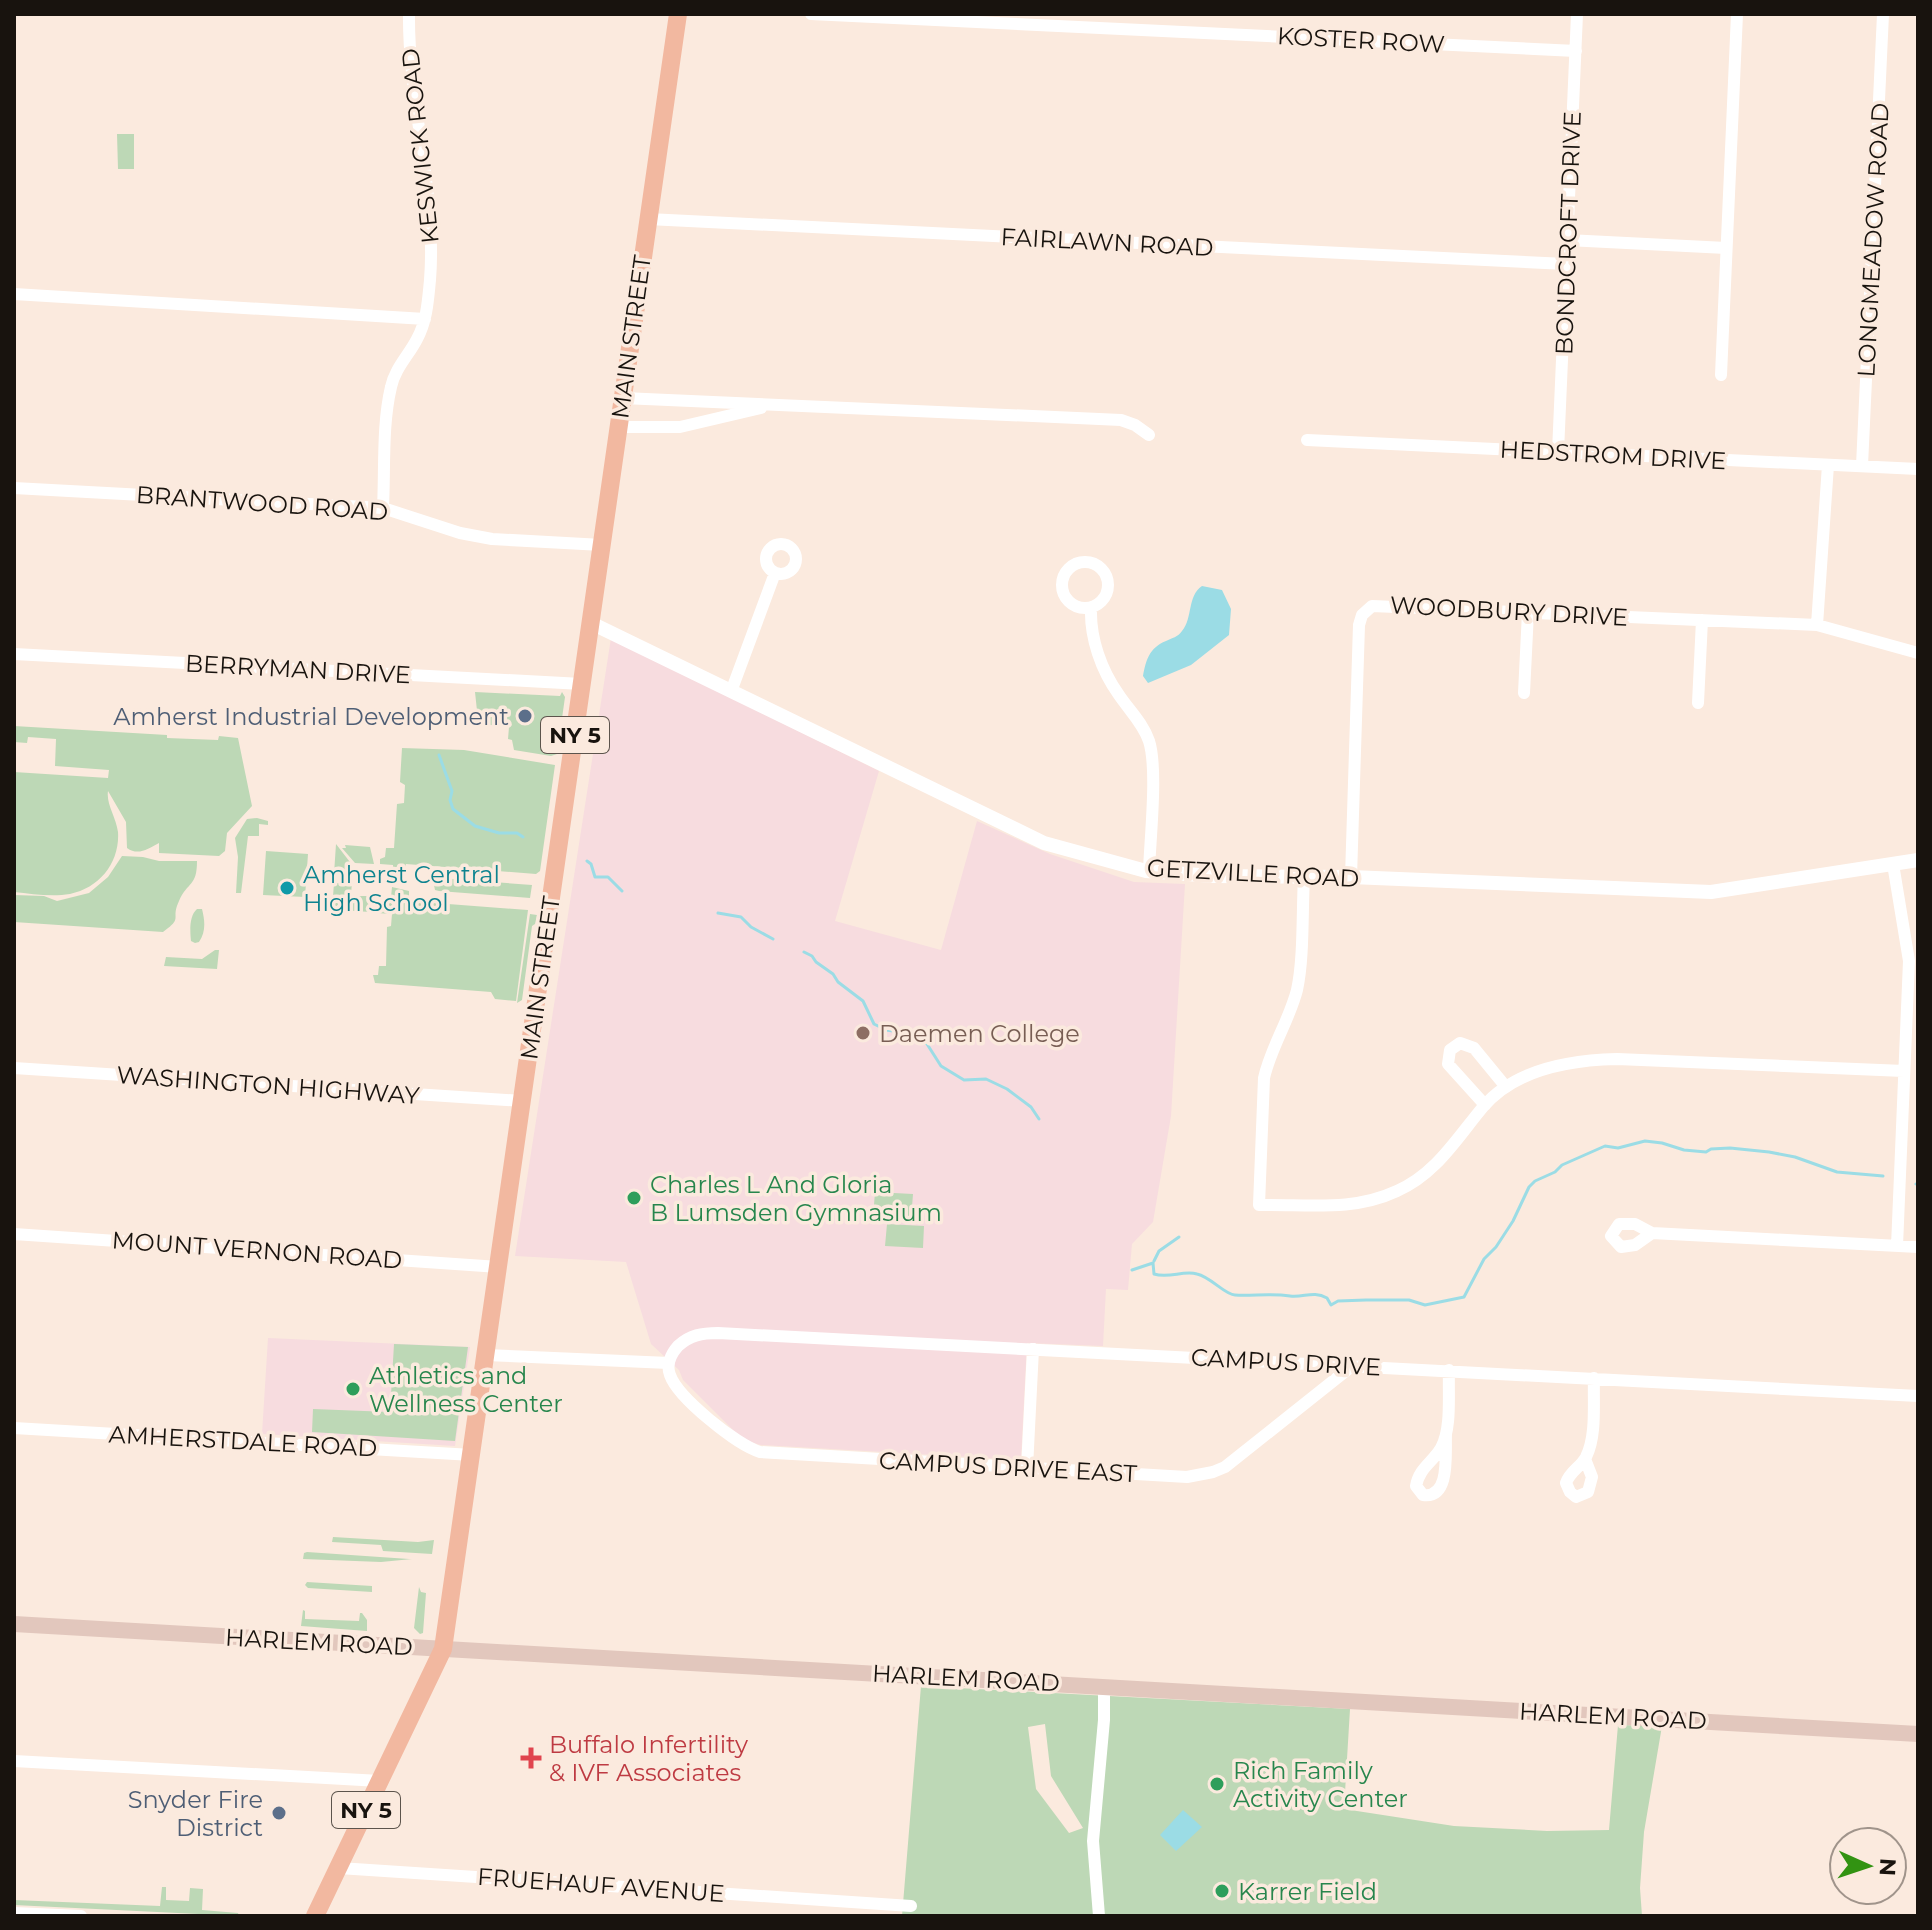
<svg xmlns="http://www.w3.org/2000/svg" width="1932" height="1930" font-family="Montserrat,sans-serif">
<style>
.education{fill:#f7dcdf}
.green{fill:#bdd8b6;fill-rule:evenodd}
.water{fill:#9bdce5}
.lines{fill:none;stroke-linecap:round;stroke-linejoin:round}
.stream{stroke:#9bdce5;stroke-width:3}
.minor{stroke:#fff;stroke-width:12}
.tertiary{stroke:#fff;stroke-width:14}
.secondary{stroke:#e2c7bd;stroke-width:16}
.primary{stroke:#f2b8a0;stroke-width:18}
.service-dot{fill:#5c6f8a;stroke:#fbeade;stroke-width:3}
.culture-dot{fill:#0f9aa8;stroke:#fbeade;stroke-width:3}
.education-dot{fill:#8d6e63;stroke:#fbeade;stroke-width:3}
.leisure-dot{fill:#2e9e5b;stroke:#fbeade;stroke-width:3}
.health-dot{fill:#e0444e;stroke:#fbeade;stroke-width:3}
.labels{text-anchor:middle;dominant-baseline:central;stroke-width:7;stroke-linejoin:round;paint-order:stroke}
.shield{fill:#fbeade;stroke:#5c544c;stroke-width:2}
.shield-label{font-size:22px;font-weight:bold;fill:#18130e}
.street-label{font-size:24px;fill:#18130e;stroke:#fbeade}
.service-label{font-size:24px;fill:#4e5e75;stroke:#fbeade;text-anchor:end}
.culture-label{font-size:24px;fill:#0d838f;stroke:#fbeade;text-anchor:start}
.education-label{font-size:24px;fill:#785e54;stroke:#fbeade;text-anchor:start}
.leisure-label{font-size:24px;fill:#27864d;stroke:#fbeade;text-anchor:start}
.health-label{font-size:24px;fill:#be3a42;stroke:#fbeade;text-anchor:start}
</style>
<rect width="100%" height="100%" fill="#fbeade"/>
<path class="education" d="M 611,638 L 879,771 L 835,921 L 941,950 L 977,821 L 1050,854 L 1134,882 L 1185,884 L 1171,1116 L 1153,1222 L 1132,1244 L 1128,1290 L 1106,1289 L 1103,1346 L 1027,1343 L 1021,1460 L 761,1445 L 743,1440 L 683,1380 L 679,1370 L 651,1344 L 626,1262 L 515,1256 Z
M 268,1338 L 470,1347 L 455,1446 L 262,1434 Z"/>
<path class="green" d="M 117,134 L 134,134 L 134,169 L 118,169 Z
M 475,692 L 560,696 L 562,692 L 565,697 L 557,754 L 551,756 L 514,750 L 512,740 L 508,739 L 509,727 L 482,724 L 478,720 Z
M 14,726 L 167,735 L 167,738 L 218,740 L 219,736 L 238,738 L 252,806 L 227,833 L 225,851 L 219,856 L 159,853 L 159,843 C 148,849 138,856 127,848 L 126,822 L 108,791 C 106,804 116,817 118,832 C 120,862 100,888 70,894 C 52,897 32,894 14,892 L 14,772 L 108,778 L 109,770 L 55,766 L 56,739 L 28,737 L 27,743 L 14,742 Z
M 402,748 L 464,750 L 555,765 L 540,871 L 536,874 L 406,864 L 403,874 L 393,876 L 393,865 L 380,864 L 380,859 L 385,857 L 386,848 L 394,848 L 397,804 L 404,803 L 405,785 L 400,782 Z
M 257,818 L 268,821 L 268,825 L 259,824 L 259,836 L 248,836 L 241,893 L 236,893 L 238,857 L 235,838 L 247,819 Z
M 336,844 L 353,866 L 352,875 L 334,874 Z
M 345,845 L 370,847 L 374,864 L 355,863 L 342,848 L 346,848 Z
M 266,851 L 308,854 L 305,897 L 263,895 Z
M 122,856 L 143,857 L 159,861 L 197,861 C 197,887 188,881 179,901 C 170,920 184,917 163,932 L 14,922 L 14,895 L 44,896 L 57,901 L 89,893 L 108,877 Z
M 440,878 L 532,885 L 530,898 L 439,891 L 435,890 L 434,885 Z
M 341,881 L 352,882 L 351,894 L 332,910 L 334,883 L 340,883 Z
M 392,887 L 409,891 L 409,901 L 528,910 L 516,1001 L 495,999 L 491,992 L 375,983 L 373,975 L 378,975 L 379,966 L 386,966 L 387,927 L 391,926 L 392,914 L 377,913 L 378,897 L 391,897 Z
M 353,896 L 371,896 L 370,912 L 340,910 Z
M 197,909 L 202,909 C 205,921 206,932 199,942 L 195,943 L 191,941 C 190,931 189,916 197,909 Z
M 530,914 L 537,915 L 535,924 L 532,926 L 522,1000 L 517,1003 Z
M 215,950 L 219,950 L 217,969 L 164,966 L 166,957 L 202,959 Z
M 875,1192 L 913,1194 L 911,1220 L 873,1217 Z
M 887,1224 L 924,1226 L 923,1248 L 885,1246 Z
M 394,1344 L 468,1347 L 455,1441 L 312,1432 L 313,1409 L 390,1412 Z
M 333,1537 L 418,1542 L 434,1540 L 432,1554 L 383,1551 L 381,1545 L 332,1542 Z
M 307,1552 L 409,1559 L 412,1559 L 381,1562 L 303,1559 L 304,1553 Z
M 307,1582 L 372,1586 L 372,1592 L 308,1588 L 305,1585 Z
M 419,1587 L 421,1592 L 426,1593 L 423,1633 L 420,1634 L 414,1628 Z
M 303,1610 L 305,1611 L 305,1619 L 359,1621 L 360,1613 L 362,1613 L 367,1620 L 367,1631 L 301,1626 Z
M 921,1686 L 1350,1709 L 1344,1809 L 1454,1826 L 1547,1831 L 1609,1830 L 1618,1725 L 1662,1726 L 1644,1832 L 1640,1888 L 1642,1916 L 902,1916 ZM 1045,1724 L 1051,1776 L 1083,1828 L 1069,1833 L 1036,1789 L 1028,1727 Z
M 162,1887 L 166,1887 L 166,1900 L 189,1901 L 190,1888 L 203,1889 L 202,1910 L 238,1913 L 239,1916 L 14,1905 L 14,1900 L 160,1906 Z"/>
<path class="water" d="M 1202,586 L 1222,590 L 1231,609 L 1229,635 L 1191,665 L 1148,683 L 1143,676 C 1146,660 1149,648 1166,641 C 1172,638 1178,637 1182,631 C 1193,618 1187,596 1202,586 Z
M 1183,1810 L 1202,1827 L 1176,1851 L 1160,1835 Z"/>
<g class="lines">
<path class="stream" d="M 439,755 L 452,791 L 450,800 L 453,809 L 475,826 L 499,833 L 517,833 L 523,837
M 587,861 L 591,864 L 595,877 L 608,877 L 622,891
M 718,913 L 741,917 L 751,927 L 773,939
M 804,952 L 812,956 L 816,962 L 833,974 L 838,982 L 863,1001 L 874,1024 L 886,1030 L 907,1033 L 927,1044 L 941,1066 L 964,1080 L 986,1079 L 1007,1089 L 1031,1107 L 1039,1119
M 1916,1184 L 1918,1185
M 1154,1261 L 1159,1251 L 1179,1237
M 1132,1270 L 1153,1263 L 1154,1274 C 1169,1279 1183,1270 1197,1274 C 1211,1277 1225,1295 1235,1295 C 1254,1296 1270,1293 1290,1296 C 1304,1298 1313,1290 1327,1298 L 1331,1305 L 1338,1301 L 1366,1300 L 1409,1300 L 1425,1305 L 1464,1297 L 1484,1259 L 1496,1247 L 1513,1221 L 1529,1187 L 1535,1181 L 1555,1172 L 1562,1165 L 1605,1146 L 1618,1148 L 1645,1141 L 1662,1143 L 1684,1150 L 1706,1152 L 1711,1149 L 1730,1148 L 1769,1152 L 1795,1157 L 1837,1172 L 1883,1176"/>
<path class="minor" d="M 811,14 L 1576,51
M 648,219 L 1566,264
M 1567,240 L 1726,248
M 14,294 L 425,319
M 1721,375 L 1737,14
M 623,398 L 1121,420 L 1135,425 L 1149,435
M 619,427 L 680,427 L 761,408
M 1307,440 L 1918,469
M 1558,452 L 1577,14
M 1862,466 L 1883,14
M 14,488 L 383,508 L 460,533 L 492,539 L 602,545
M 383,508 C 385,468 382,425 391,387 C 395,368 409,355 417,339 C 427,321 428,300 430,280 C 437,191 408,103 409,14
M766 559a15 15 0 1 1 30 0a15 15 0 1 1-30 0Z
M1062 585a23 23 0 1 1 46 0a23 23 0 1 1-46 0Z
M 1091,608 C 1090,638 1101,670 1119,695 C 1129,710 1143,723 1149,741 C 1158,769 1150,839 1149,871
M 1817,625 L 1828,465
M 14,654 L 582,684
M 732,689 L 775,573
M 1524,693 L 1528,612
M 1698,703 L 1702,620
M 1893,864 L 1909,961 L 1897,1246
M 1304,877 C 1302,911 1304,958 1297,990 C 1289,1021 1271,1047 1264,1078 L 1259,1205 C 1307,1204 1352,1212 1397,1191 C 1436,1174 1457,1138 1483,1107 C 1515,1069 1570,1060 1617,1059 L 1904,1071
M 1351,877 L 1359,625 L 1362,615 L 1372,606 L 1817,625 L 1918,653
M 14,1068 L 523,1101
M 1485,1105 L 1448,1064 L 1450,1050 L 1460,1043 L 1474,1048 L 1506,1087
M 1652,1233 L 1635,1245 L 1621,1247 L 1611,1236 L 1619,1224 L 1635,1224 L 1652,1233 L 1918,1247
M 14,1234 L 499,1267
M 486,1355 L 669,1363
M 1352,1366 L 1225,1467 L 1213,1472 L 1187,1477 L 760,1452 C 737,1445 678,1398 670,1375 C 666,1365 671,1354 678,1346 C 690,1335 702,1333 718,1333 L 1918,1396
M 14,1428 L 472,1455
M 1446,1434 C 1445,1453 1451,1499 1423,1495 L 1416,1486 C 1419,1468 1433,1462 1441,1448 C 1452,1428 1448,1394 1449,1370
M 1585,1459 L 1592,1477 L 1588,1492 L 1576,1497 L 1570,1492 L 1566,1483 C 1570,1471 1580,1468 1586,1457 C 1597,1435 1593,1402 1594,1378
M 1027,1468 L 1033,1349
M 14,1761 L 380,1781
M 339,1868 L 911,1906
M 14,1913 L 81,1916
M 1099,1916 L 1093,1841 L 1104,1720 L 1104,1686"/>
<path class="tertiary" d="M 591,623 L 1044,843 L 1146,871 L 1213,876 L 1351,877 L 1711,892 L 1918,860"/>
<path class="secondary" d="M 14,1624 L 1918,1734"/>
<path class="primary" d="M 315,1916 L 443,1649 L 678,14"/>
</g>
<g class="service-dot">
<circle cx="525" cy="716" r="8"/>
<circle cx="279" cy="1813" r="8"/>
</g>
<circle class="culture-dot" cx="287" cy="888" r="8"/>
<circle class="education-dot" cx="863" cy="1033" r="8"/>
<g class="leisure-dot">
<circle cx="634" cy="1198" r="8"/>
<circle cx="353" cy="1389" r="8"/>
<circle cx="1217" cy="1784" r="8"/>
<circle cx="1222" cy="1891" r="8"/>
</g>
<path class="health-dot" d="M527 1746h8v8h8v8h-8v8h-8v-8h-8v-8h8z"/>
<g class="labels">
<g class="shield">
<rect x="541" y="717" width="68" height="36" rx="6"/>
<rect x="332" y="1792" width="68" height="36" rx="6"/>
</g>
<g class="shield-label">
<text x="575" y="735">NY 5</text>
<text x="366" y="1810">NY 5</text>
</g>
<g class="street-label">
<text transform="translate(1361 40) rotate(3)">KOSTER ROW</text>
<text transform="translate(420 146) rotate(-96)">KESWICK ROAD</text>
<text transform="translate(1568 233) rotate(-88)">BONDCROFT DRIVE</text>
<text transform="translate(1873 240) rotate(-87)">LONGMEADOW ROAD</text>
<text transform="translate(1107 242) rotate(3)">FAIRLAWN ROAD</text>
<text transform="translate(631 337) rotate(-82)">MAIN STREET</text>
<text transform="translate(1613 455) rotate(3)">HEDSTROM DRIVE</text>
<text transform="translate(262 503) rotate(4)">BRANTWOOD ROAD</text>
<text transform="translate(1509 611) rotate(3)">WOODBURY DRIVE</text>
<text transform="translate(298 669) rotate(3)">BERRYMAN DRIVE</text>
<text transform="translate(1253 873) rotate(3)">GETZVILLE ROAD</text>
<text transform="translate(540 978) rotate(-82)">MAIN STREET</text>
<text transform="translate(268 1085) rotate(4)">WASHINGTON HIGHWAY</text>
<text transform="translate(257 1250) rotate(4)">MOUNT VERNON ROAD</text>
<text transform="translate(1286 1362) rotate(3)">CAMPUS DRIVE</text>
<text transform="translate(243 1441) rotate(3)">AMHERSTDALE ROAD</text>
<text transform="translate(1008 1467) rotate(3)">CAMPUS DRIVE EAST</text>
<text transform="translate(319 1642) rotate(3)">HARLEM ROAD</text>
<text transform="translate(966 1678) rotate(3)">HARLEM ROAD</text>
<text transform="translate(1613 1716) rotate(3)">HARLEM ROAD</text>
<text transform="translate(601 1885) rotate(4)">FRUEHAUF AVENUE</text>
</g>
<g class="service-label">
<text x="509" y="716">Amherst Industrial Development</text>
<text x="263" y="1799">Snyder Fire<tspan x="263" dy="28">District</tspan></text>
</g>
<g class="culture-label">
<text x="303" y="874">Amherst Central<tspan x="303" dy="28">High School</tspan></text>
</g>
<g class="education-label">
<text x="879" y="1033">Daemen College</text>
</g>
<g class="leisure-label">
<text x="650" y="1184">Charles L And Gloria<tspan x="650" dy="28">B Lumsden Gymnasium</tspan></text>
<text x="369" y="1375">Athletics and<tspan x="369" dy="28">Wellness Center</tspan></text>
<text x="1233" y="1770">Rich Family<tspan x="1233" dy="28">Activity Center</tspan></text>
<text x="1238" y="1891">Karrer Field</text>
</g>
<g class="health-label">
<text x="549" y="1744">Buffalo Infertility<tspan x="549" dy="28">&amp; IVF Associates</tspan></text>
</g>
</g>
<rect width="1932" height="1930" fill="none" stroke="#18130e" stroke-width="32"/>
<g transform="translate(1868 1866) rotate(93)"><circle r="38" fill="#fbeade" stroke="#a0948b" stroke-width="2"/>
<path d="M0-6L14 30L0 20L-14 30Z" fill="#329312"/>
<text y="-12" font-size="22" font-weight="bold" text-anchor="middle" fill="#18130e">N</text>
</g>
</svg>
